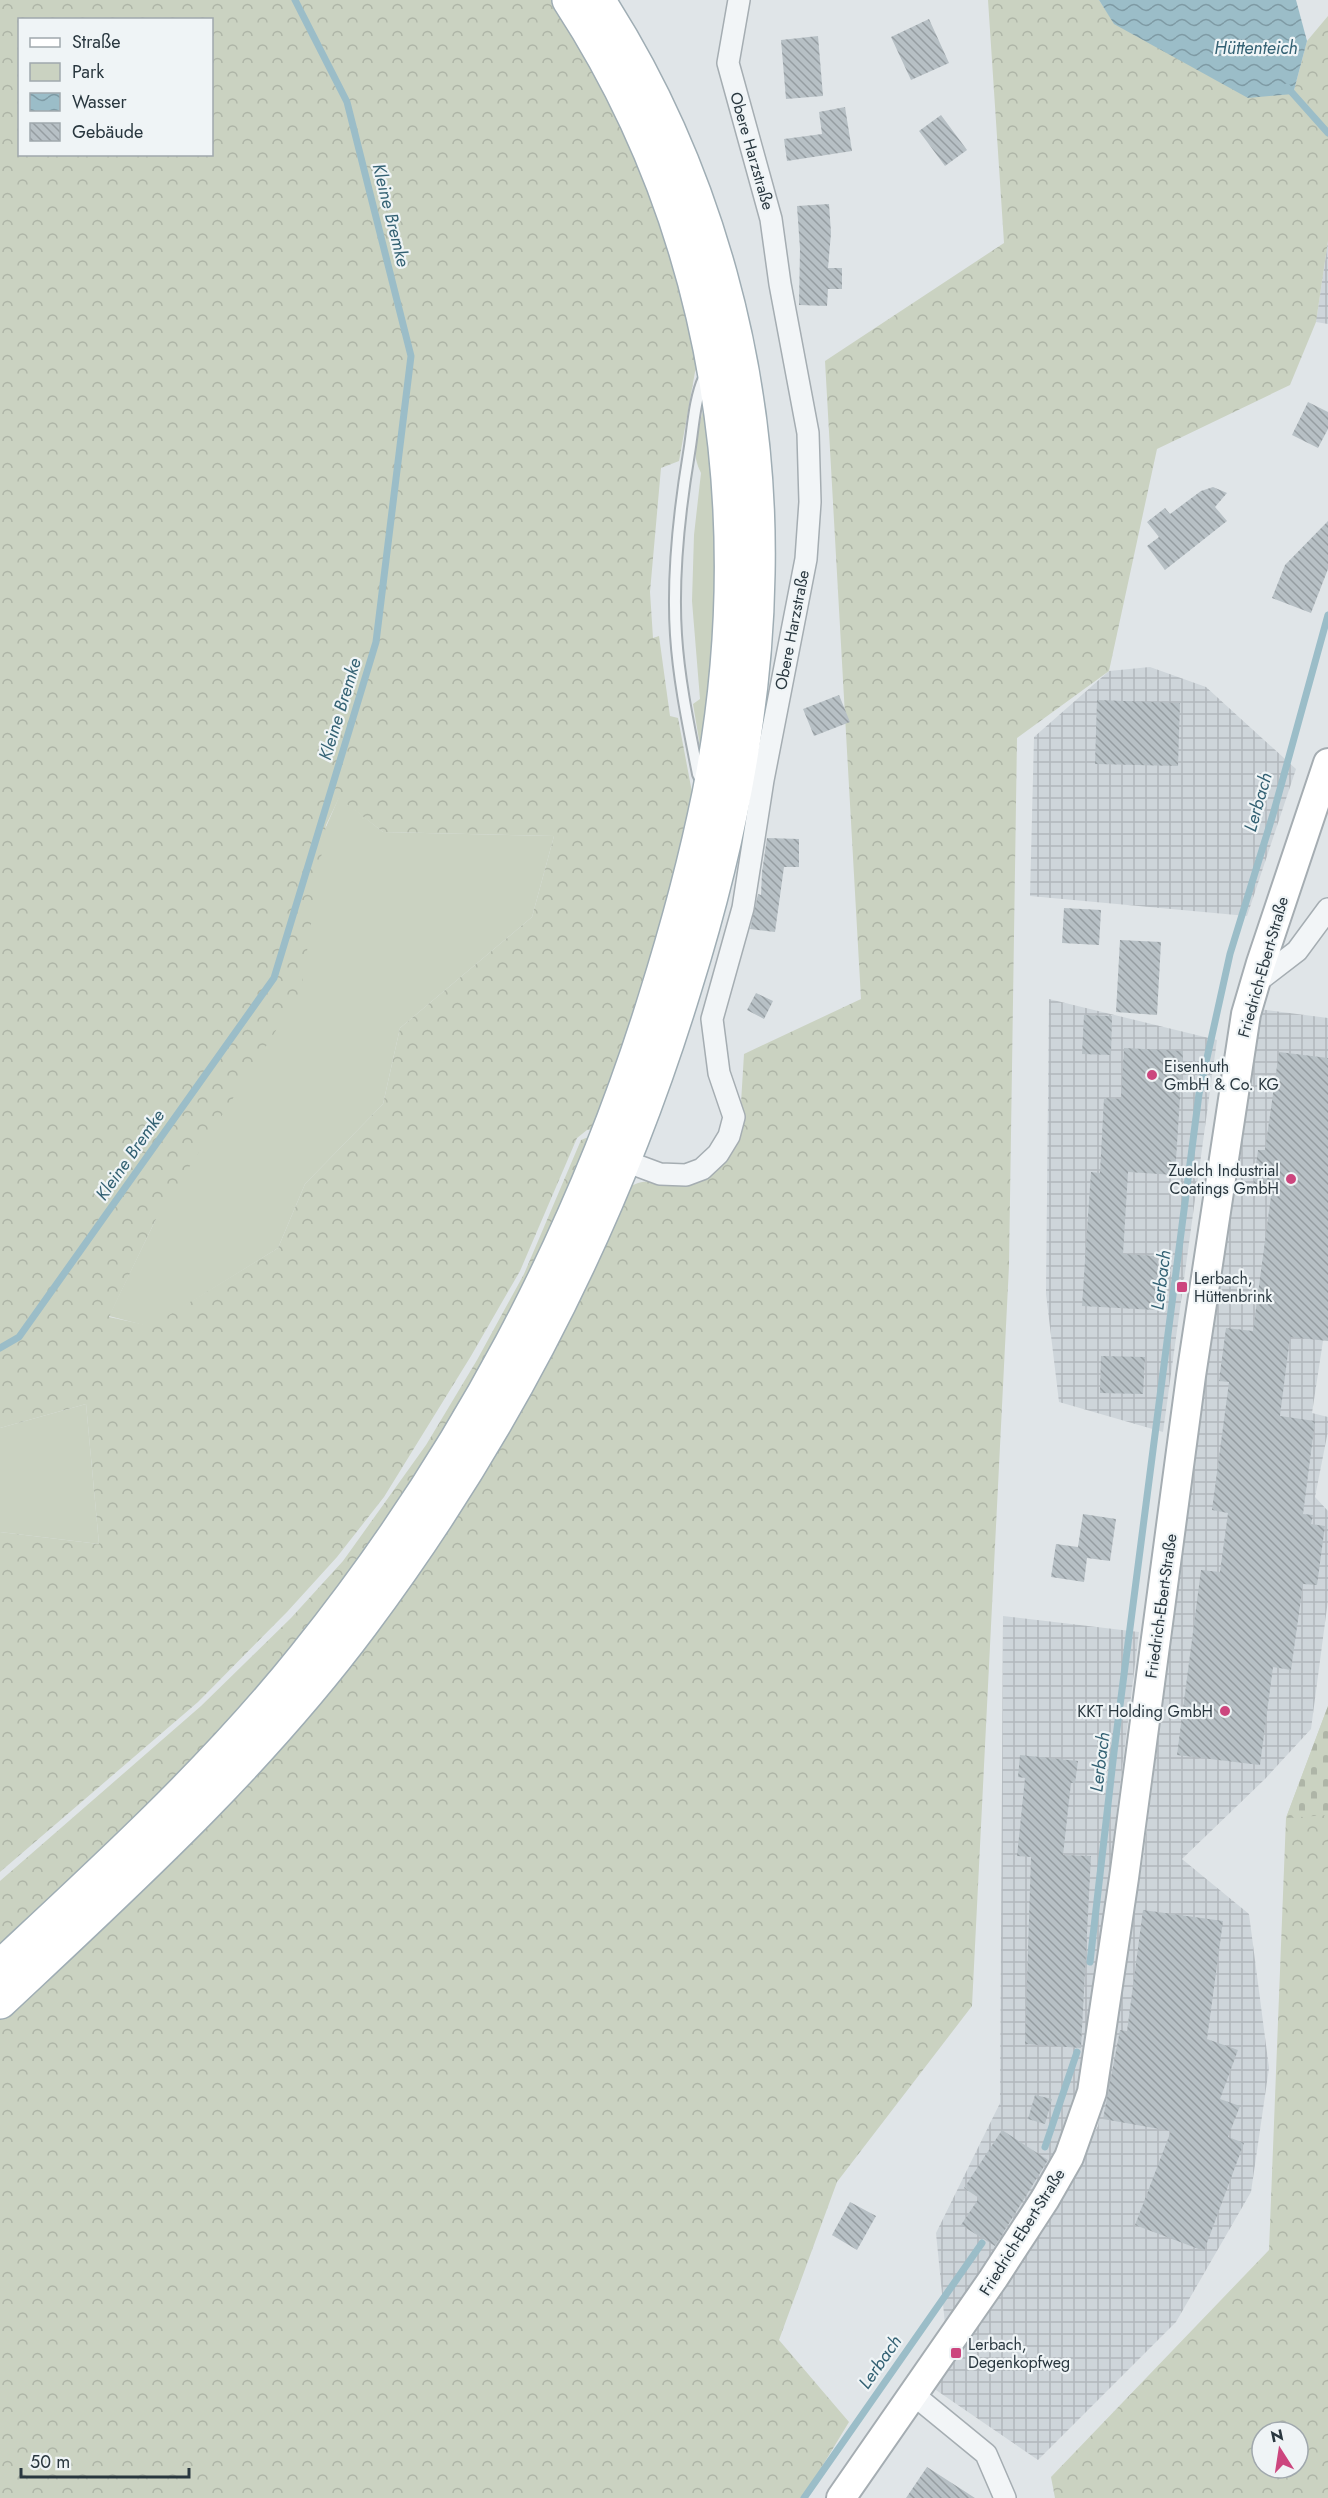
<svg xmlns="http://www.w3.org/2000/svg" width="1328" height="2498" font-family="Jost,sans-serif">
<style>
.industrial{fill:url(#industrial-grid)}
.green{fill:#cad2c1}
.forest{fill:url(#forest-crowns);fill-rule:evenodd}
.cemetery{fill:url(#cemetery-stones)}
.water{fill:url(#water-waves)}
.lines{fill:none;stroke-linecap:round;stroke-linejoin:round}
.stream{stroke:#9bbdc8;stroke-width:7}
.building{fill:url(#building-back-hatch)}
.lane-casing{stroke:#a5adb2;stroke-width:14}
.street-casing{stroke:#a5adb2;stroke-width:24}
.secondary-casing{stroke:#a5adb2;stroke-width:32}
.primary-casing{stroke:#9fadb4;stroke-width:36}
.lane{stroke:#f2f5f7;stroke-width:10}
.street{stroke:#f2f5f7;stroke-width:21}
.secondary{stroke:#fff;stroke-width:28}
.primary{stroke:#fff;stroke-width:33}
.poi-dot{fill:#cc467e;stroke:#eff4f6;stroke-width:2}
.labels{text-anchor:middle;dominant-baseline:central;stroke-width:4.5;stroke-linejoin:round;paint-order:stroke}
.street-label{font-size:16px;fill:#29373f;stroke:#eff4f6}
.poi-label{font-size:16px;fill:#29373f;stroke:#eff4f6;text-anchor:start}
.water-label{font-size:18px;font-style:italic;fill:#336173;stroke:#eff4f6}
</style>
<defs>
<pattern id="industrial-grid" width="8" height="8" patternUnits="userSpaceOnUse" patternTransform="scale(1.5)"><rect width="8" height="8" fill="#ced5da"/><path d="M0 4h8M4 0v8" fill="none" stroke="#b1b7bc"/></pattern>
<pattern id="forest-crowns" width="20" height="18" patternUnits="userSpaceOnUse" patternTransform="scale(1.5)"><rect width="20" height="18" fill="#cad2c1"/><path d="M2 6a3 3 0 1 1 6 0M12 15a3 3 0 1 1 6 0" fill="none" stroke="#aeb5a7"/></pattern>
<pattern id="cemetery-stones" width="16" height="16" patternUnits="userSpaceOnUse" patternTransform="scale(1.5)"><rect width="16" height="16" fill="#cad2c1"/><path d="M2 7V4a2 2 0 0 1 4 0v3zM10 15v-3a2 2 0 0 1 4 0v3z" fill="#aeb5a7"/></pattern>
<pattern id="water-waves" width="16" height="10" patternUnits="userSpaceOnUse" patternTransform="scale(1.5)"><rect width="16" height="10" fill="#9bbdc8"/><path d="M0 5q4-4 8 0t8 0" fill="none" stroke="#7e9aa4"/></pattern>
<pattern id="building-back-hatch" width="6" height="6" patternUnits="userSpaceOnUse" patternTransform="scale(1.5)"><rect width="6" height="6" fill="#b7c0c5"/><path d="M-1 5l2 2M0 0l6 6M5-1l2 2" fill="none" stroke="#959da1"/></pattern>
</defs>
<rect width="100%" height="100%" fill="#e0e5e8"/>
<path class="industrial" d="M 1328,241 L 1328,324 L 1316,322 Z
M 1150,667 L 1206,687 L 1296,769 L 1247,916 L 1030,896 L 1034,737 L 1109,671 Z
M 1049,999 L 1217,1040 L 1163,1432 L 1059,1402 L 1046,1294 Z
M 1259,1009 L 1328,1018 L 1328,1308 L 1312,1413 L 1328,1417 L 1328,1431 L 1315,1497 L 1328,1511 L 1328,1600 L 1311,1729 L 1265,1779 L 1182,1859 L 1249,1914 L 1269,2068 L 1251,2192 L 1176,2322 L 1038,2460 L 933,2388 L 1048,2214 L 1098,2126 L 1143,1858 L 1218,1275 Z
M 1003,1616 L 1139,1632 L 1086,2060 L 1059,2156 L 993,2260 L 945,2324 L 936,2233 L 1000,2103 Z"/>
<path class="green" d="M 708,401 L 719,570 L 702,758 L 693,704 L 700,699 L 692,601 L 694,535 L 701,473 C 699,469 697,464 696,459 C 695,447 700,411 708,401 Z
M 339,797 L 383,832 L 554,836 L 532,917 L 400,1028 L 383,1104 L 305,1184 L 278,1248 L 151,1327 L 109,1316 L 155,1221 Z
M 86,1404 L 99,1544 L 0,1532 L 0,1428 Z"/>
<path class="forest" d="M 0,0 L 555,0 L 584,44 L 654,189 L 700,359 L 695,372 L 679,461 L 661,468 L 650,592 L 653,638 L 659,636 L 670,716 L 678,718 L 695,808 L 679,876 L 594,1129 L 587,1130 L 577,1138 L 520,1271 L 471,1356 L 384,1497 L 337,1557 L 287,1612 L 198,1702 L 0,1872 L 0,1532 L 99,1544 L 86,1404 L 0,1428 ZM 20,20 L 212,20 L 212,154 L 20,154 ZM 339,798 L 383,832 L 554,836 L 532,917 L 400,1028 L 383,1104 L 305,1184 L 278,1248 L 151,1326 L 109,1317 L 155,1221 L 301,991 L 326,825 Z
M 988,0 L 1099,0 L 1115,24 L 1293,94 L 1307,41 L 1328,16 L 1328,241 L 1316,322 L 1290,385 L 1157,449 L 1109,671 L 1017,738 L 1009,1266 L 972,2006 L 837,2182 L 779,2340 L 849,2422 L 803,2498 L 0,2498 L 0,2019 L 108,1918 L 628,1189 C 643,1175 666,1185 685,1185 L 740,1119 L 744,1054 L 861,999 L 825,361 L 1004,243 Z
M 596,1134 L 529,1284 L 401,1504 L 251,1702 L 0,1950 L 0,1881 L 201,1706 L 291,1618 L 343,1561 L 426,1445 L 477,1360 L 524,1274 L 581,1140 Z
M 1328,1706 L 1328,2498 L 1055,2498 L 1051,2477 L 1269,2250 L 1286,1818 ZM 1262,2432 L 1298,2432 L 1298,2468 L 1262,2468 Z"/>
<path class="cemetery" d="M 1328,1706 L 1328,1815 L 1286,1818 Z"/>
<path class="water" d="M 1099,0 L 1296,0 L 1307,41 L 1293,94 L 1248,98 L 1114,24 Z"/>
<g class="lines">
<path class="stream" d="M 1287,87 L 1328,133
M 0,1348 L 19,1337 L 274,978 L 376,642 L 411,356 L 347,102 L 295,0
M 1090,1962 L 1114,1752 L 1199,1094 L 1230,954 L 1274,811 L 1328,615
M 1045,2147 L 1077,2052
M 804,2498 L 982,2243"/>
</g>
<path class="building" d="M 929,19 L 949,63 L 911,80 L 891,37 Z
M 818,36 L 823,96 L 786,99 L 781,40 Z
M 845,107 L 852,151 L 787,161 L 784,139 L 822,134 L 819,112 Z
M 941,115 L 967,150 L 945,166 L 919,131 Z
M 829,204 L 831,233 L 828,268 L 842,268 L 842,289 L 828,289 L 827,306 L 799,305 L 800,249 L 797,206 Z
M 1308,402 L 1328,412 L 1328,429 L 1318,448 L 1292,435 Z
M 1213,487 L 1227,493 L 1215,507 L 1227,521 L 1165,570 L 1147,546 L 1159,537 L 1147,522 L 1165,508 L 1170,514 L 1201,491 Z
M 1328,521 L 1328,569 L 1311,613 L 1272,598 L 1285,565 Z
M 839,695 L 850,722 L 814,736 L 803,709 Z
M 1097,700 L 1180,703 L 1178,766 L 1095,764 Z
M 767,838 L 799,839 L 799,867 L 784,867 L 775,932 L 750,929 L 758,894 L 761,895 L 762,872 Z
M 1064,908 L 1101,910 L 1099,945 L 1062,943 Z
M 1120,940 L 1161,942 L 1157,1015 L 1116,1012 Z
M 756,993 L 773,1001 L 764,1019 L 747,1010 Z
M 1084,1015 L 1112,1016 L 1111,1055 L 1082,1054 Z
M 1124,1048 L 1183,1051 L 1175,1175 L 1128,1172 L 1123,1254 L 1158,1256 L 1155,1310 L 1082,1306 L 1091,1172 L 1100,1173 L 1104,1098 L 1121,1099 Z
M 1279,1052 L 1328,1058 L 1328,1341 L 1290,1337 L 1280,1416 L 1315,1421 L 1303,1514 L 1313,1515 L 1311,1524 L 1325,1526 L 1317,1585 L 1303,1584 L 1291,1670 L 1273,1667 L 1260,1765 L 1177,1755 L 1201,1570 L 1220,1572 L 1228,1513 L 1212,1510 L 1229,1382 L 1219,1381 L 1226,1328 L 1253,1331 L 1271,1196 L 1252,1194 L 1258,1150 L 1265,1150 Z
M 1101,1356 L 1145,1357 L 1143,1394 L 1100,1393 Z
M 1083,1514 L 1116,1519 L 1110,1561 L 1087,1558 L 1084,1582 L 1051,1577 L 1056,1544 L 1078,1547 Z
M 1020,1755 L 1078,1761 L 1075,1783 L 1071,1783 L 1063,1855 L 1091,1856 L 1081,2048 L 1025,2044 L 1031,1857 L 1017,1856 L 1025,1778 L 1018,1777 Z
M 1143,1910 L 1223,1921 L 1207,2039 L 1238,2050 L 1220,2099 L 1240,2106 L 1228,2137 L 1244,2143 L 1204,2251 L 1135,2225 L 1171,2131 L 1103,2119 L 1120,2030 L 1127,2031 Z
M 1035,2095 L 1052,2099 L 1045,2124 L 1028,2119 Z
M 1002,2130 L 1048,2160 L 995,2246 L 961,2225 L 979,2198 L 964,2188 Z
M 850,2202 L 876,2216 L 857,2250 L 832,2235 Z
M 927,2467 L 975,2498 L 906,2498 Z"/>
<g class="lines">
<defs>
<path id="lane" d="M 701,780 L 698,774 C 689,728 679,682 676,635 C 672,574 679,513 689,453 C 693,430 694,400 704,378"/>
<path id="street" d="M 1254,984 L 1297,951 L 1328,909
M 625,1161 L 660,1174 L 686,1175 L 702,1169 L 718,1154 L 729,1136 L 734,1117 L 719,1073 L 712,1019 L 743,908 L 763,780 L 806,559 L 810,502 L 808,433 L 780,284 L 771,219 L 728,63 L 739,0
M 914,2395 L 986,2454 L 1005,2498"/>
<path id="secondary" d="M 841,2498 L 993,2279 L 1045,2199 L 1069,2157 L 1092,2092 L 1124,1878 L 1191,1376 L 1246,1014 L 1261,963 L 1328,763"/>
<path id="primary" d="M 0,1967 C 106,1868 214,1770 305,1656 C 462,1461 581,1238 655,999 C 676,932 695,863 709,794 C 762,522 722,234 569,0
M 0,2002 C 128,1882 257,1765 362,1624 C 506,1431 615,1217 685,987 C 727,853 756,714 758,574 C 762,374 707,168 598,0"/>
</defs>
<use href="#lane" class="lane-casing"/>
<use href="#street" class="street-casing"/>
<use href="#secondary" class="secondary-casing"/>
<use href="#primary" class="primary-casing"/>
<use href="#lane" class="lane"/>
<use href="#street" class="street"/>
<use href="#secondary" class="secondary"/>
<use href="#primary" class="primary"/>
</g>
<g class="poi-dot">
<circle cx="1152" cy="1075" r="6"/>
<circle cx="1291" cy="1179" r="6"/>
<rect x="1176" y="1281" width="12" height="12" rx="3"/>
<circle cx="1225" cy="1711" r="6"/>
<rect x="950" y="2347" width="12" height="12" rx="3"/>
</g>
<g class="labels">
<g class="street-label">
<text transform="translate(752 151) rotate(74)">Obere Harzstraße</text>
<text transform="translate(792 630) rotate(-79)">Obere Harzstraße</text>
<text transform="translate(1263 967) rotate(-74)">Friedrich-Ebert-Straße</text>
<text transform="translate(1161 1606) rotate(-82)">Friedrich-Ebert-Straße</text>
<text transform="translate(1022 2232) rotate(-58)">Friedrich-Ebert-Straße</text>
</g>
<g class="poi-label">
<text x="1164" y="1066">Eisenhuth<tspan x="1164" dy="18">GmbH &amp; Co. KG</tspan></text>
<text x="1279" y="1170" text-anchor="end">Zuelch Industrial<tspan x="1279" dy="18">Coatings GmbH</tspan></text>
<text x="1194" y="1278">Lerbach,<tspan x="1194" dy="18">Hüttenbrink</tspan></text>
<text x="1213" y="1711" text-anchor="end">KKT Holding GmbH</text>
<text x="968" y="2344">Lerbach,<tspan x="968" dy="18">Degenkopfweg</tspan></text>
</g>
<g class="water-label">
<text x="1256" y="48">Hüttenteich</text>
<text transform="translate(391 215) rotate(76)">Kleine Bremke</text>
<text transform="translate(340 709) rotate(-73)">Kleine Bremke</text>
<text transform="translate(1258 802) rotate(-74)">Lerbach</text>
<text transform="translate(130 1155) rotate(-55)">Kleine Bremke</text>
<text transform="translate(1161 1280) rotate(-83)">Lerbach</text>
<text transform="translate(1100 1762) rotate(-83)">Lerbach</text>
<text transform="translate(880 2362) rotate(-55)">Lerbach</text>
</g>
</g>
<rect x="18" y="18" width="195" height="138" fill="#eff4f6" stroke="#a0a8ad" stroke-width="1.5"/>
<rect x="30" y="38" width="30" height="9" fill="#ffffff" stroke="#a0a8ad" stroke-width="1.5"/>
<text x="72" y="48" font-size="18" fill="#29373f">Straße</text>
<rect x="30" y="63" width="30" height="18" fill="#cad2c1" stroke="#a0a8ad" stroke-width="1.5"/>
<text x="72" y="78" font-size="18" fill="#29373f">Park</text>
<rect x="30" y="93" width="30" height="18" fill="url(#water-waves)" stroke="#a0a8ad" stroke-width="1.5"/>
<text x="72" y="108" font-size="18" fill="#29373f">Wasser</text>
<rect x="30" y="123" width="30" height="18" fill="url(#building-back-hatch)" stroke="#a0a8ad" stroke-width="1.5"/>
<text x="72" y="138" font-size="18" fill="#29373f">Gebäude</text>
<g transform="translate(1280 2450) rotate(348)"><circle r="28" fill="#eff4f6" stroke="#a0a8ad" stroke-width="1.5"/>
<path d="M0-4.5L10 22L0 15L-10 22Z" fill="#cc467e"/>
<text y="-9" font-size="16" font-weight="bold" text-anchor="middle" fill="#29373f">N</text>
</g>
<path d="M21 2468v9h168v-9" fill="none" stroke="#29373f" stroke-width="3"/>
<text x="30" y="2468" font-size="18" fill="#29373f" stroke="#eff4f6" stroke-width="4.5" paint-order="stroke">50 m</text>
</svg>
